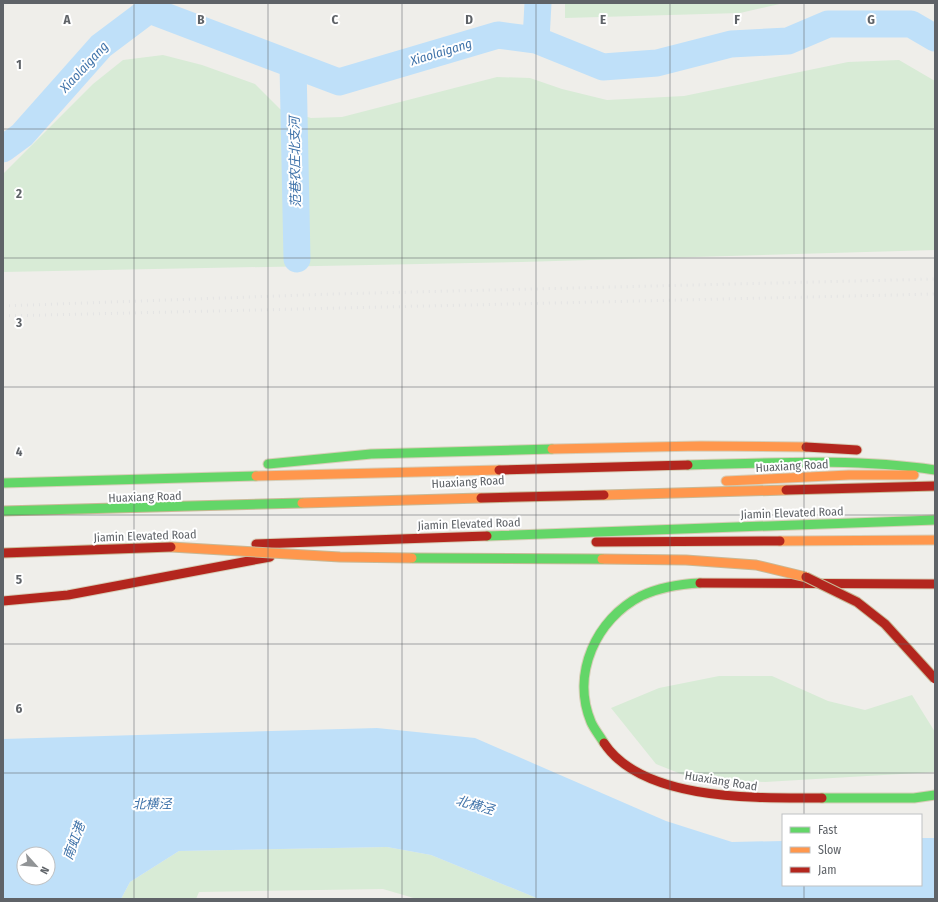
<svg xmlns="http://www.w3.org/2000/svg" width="938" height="902" font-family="'Fira Sans Condensed','Noto Sans SC',sans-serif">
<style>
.green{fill:#d8ebd6}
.water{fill:#bfe0f9;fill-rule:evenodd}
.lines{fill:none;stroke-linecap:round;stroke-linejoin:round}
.river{stroke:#bfe0f9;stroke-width:27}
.fast-casing{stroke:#d7ceb8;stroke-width:11}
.slow-casing{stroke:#d7ceb8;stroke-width:11}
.jam-casing{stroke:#d7ceb8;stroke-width:11}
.fast{stroke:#63d668;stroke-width:9}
.slow{stroke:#ff974d;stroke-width:9}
.jam{stroke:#b3261e;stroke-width:9}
.rail{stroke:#e4e4e4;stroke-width:3;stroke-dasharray:1 5;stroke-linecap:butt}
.fast-bridge-casing{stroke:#c8b996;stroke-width:11;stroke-linecap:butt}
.slow-bridge-casing{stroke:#c8b996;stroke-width:11;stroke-linecap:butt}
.jam-bridge-casing{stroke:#c8b996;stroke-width:11;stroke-linecap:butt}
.fast-bridge{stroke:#63d668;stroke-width:9}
.slow-bridge{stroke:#ff974d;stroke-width:9}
.jam-bridge{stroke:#b3261e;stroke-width:9}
.grid{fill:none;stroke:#5f6368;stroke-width:1;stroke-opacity:0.55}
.labels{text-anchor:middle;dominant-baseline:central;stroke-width:4;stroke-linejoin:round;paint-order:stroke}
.street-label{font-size:12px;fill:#5f6368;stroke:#fff}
.water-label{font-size:13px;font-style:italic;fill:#4174aa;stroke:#fff}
.grid-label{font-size:13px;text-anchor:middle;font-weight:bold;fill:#5f6368;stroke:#fff;stroke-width:4;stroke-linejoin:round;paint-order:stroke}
</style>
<rect width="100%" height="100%" fill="#efeeea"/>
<path class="green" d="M 565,3 L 784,3 L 740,13 L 565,18 Z
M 163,55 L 202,65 L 255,84 L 280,109 L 311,118 L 342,117 L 497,77 L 530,78 L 562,89 L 607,100 L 684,96 L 848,62 L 899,60 L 935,81 L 935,250 L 521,262 L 3,272 L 3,174 L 93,84 L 123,60 Z
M 719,676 L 772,676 L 828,701 L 865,710 L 912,695 L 935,732 L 935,772 L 765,782 L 691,778 L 656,764 L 611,708 L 659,688 Z
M 387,847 L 431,855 L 539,899 L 417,899 L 383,889 L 199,892 L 196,899 L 121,899 L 130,882 L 179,851 Z"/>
<path class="water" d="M 377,728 L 475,738 L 666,821 L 732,842 L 783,841 L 783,885 L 921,885 L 921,838 L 935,838 L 935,899 L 539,899 L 431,855 L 387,847 L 179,851 L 130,882 L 121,899 L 3,899 L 3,739 ZM 24,854 L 48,854 L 48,878 L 24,878 Z"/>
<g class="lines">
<path class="river" d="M 536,40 L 538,3
M 293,65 L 297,259
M 3,149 L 22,135 L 101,46 L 149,10 L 339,82 L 498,35 L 536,40 L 603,67 L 657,63 L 731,44 L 788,41 L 828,24 L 911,24 L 935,38"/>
<defs>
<path id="fast" d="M 268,464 L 371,454 L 552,449
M 688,465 C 770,463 854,458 935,470
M 3,483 L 256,476
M 487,536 L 935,520
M 604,743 C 600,736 594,729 591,722 C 571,674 596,619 641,596 C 660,587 679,584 700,583
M 822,798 L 914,798 L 935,795"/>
<path id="slow" d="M 552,449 L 700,446 L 806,447
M 256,476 L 499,470
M 726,481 L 849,475 L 914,475
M 780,541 L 935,540"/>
<path id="jam" d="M 806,447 L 857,450
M 499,470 L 688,465
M 596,542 L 780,541
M 256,544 L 487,536
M 700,583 L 935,584
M 3,601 L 68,595 L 270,557
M 604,743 C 643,802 759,798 822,798"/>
</defs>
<use href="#fast" class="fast-casing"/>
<use href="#slow" class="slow-casing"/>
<use href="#jam" class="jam-casing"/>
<use href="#fast" class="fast"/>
<use href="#slow" class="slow"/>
<use href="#jam" class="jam"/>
<path class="rail" d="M 3,306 L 332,294 L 935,279
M 3,316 L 935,294"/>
<defs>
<path id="fast-bridge" d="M 3,511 L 302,503
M 412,558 L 602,559"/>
<path id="slow-bridge" d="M 604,495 L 786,490
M 302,503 L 481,498
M 171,547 L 340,557 L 412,558
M 602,559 L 686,560 L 756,565 L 806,577"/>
<path id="jam-bridge" d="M 786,490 L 935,486
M 481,498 L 604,495
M 3,553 L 171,547
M 806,577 L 857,602 L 885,624 L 935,679"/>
</defs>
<use href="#fast-bridge" class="fast-bridge-casing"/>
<use href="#slow-bridge" class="slow-bridge-casing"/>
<use href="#jam-bridge" class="jam-bridge-casing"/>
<use href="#fast-bridge" class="fast-bridge"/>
<use href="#slow-bridge" class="slow-bridge"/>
<use href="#jam-bridge" class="jam-bridge"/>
</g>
<path class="grid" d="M 134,3 L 134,899M 268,3 L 268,899M 402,3 L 402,899M 536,3 L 536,899M 670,3 L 670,899M 804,3 L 804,815M 3,129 L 935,129M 3,258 L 935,258M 3,387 L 935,387M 3,515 L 935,515M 3,644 L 935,644M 3,773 L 935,773M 804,885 L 804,899"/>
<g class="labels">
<g class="street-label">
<text transform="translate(792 466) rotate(-3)">Huaxiang Road</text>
<text transform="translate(468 482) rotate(-3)">Huaxiang Road</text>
<text transform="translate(145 497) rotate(-2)">Huaxiang Road</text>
<text transform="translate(792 513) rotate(-2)">Jiamin Elevated Road</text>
<text transform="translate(469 524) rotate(-2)">Jiamin Elevated Road</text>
<text transform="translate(145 536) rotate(-2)">Jiamin Elevated Road</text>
<text transform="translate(721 781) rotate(9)">Huaxiang Road</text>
</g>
<g class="water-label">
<text transform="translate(441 52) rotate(-17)">Xiaolaigang</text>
<text transform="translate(84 67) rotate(-47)">Xiaolaigang</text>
<text transform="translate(295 162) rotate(-91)">范巷农庄北支河</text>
<text transform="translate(152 804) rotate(-1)">北横泾</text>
<text transform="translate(475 805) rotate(16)">北横泾</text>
<text transform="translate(74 841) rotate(-70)">南虹港</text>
</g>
</g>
<g class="grid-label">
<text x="67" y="24">A</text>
<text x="201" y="24">B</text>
<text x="335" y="24">C</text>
<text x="469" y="24">D</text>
<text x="603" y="24">E</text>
<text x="737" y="24">F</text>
<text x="871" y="24">G</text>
<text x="19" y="69">1</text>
<text x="19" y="198">2</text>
<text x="19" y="327">3</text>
<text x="19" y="456">4</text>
<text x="19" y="584">5</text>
<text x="19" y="713">6</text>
</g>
<rect width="938" height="902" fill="none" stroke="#5f6368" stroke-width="8"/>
<rect x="782" y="814" width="140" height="72" fill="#ffffff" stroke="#bfc1c3"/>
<rect x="790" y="827" width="20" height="6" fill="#63d668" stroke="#bfc1c3"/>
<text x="818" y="834" font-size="12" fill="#5f6368">Fast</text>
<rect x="790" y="847" width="20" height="6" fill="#ff974d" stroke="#bfc1c3"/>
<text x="818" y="854" font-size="12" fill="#5f6368">Slow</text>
<rect x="790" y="867" width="20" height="6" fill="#b3261e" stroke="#bfc1c3"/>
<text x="818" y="874" font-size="12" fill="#5f6368">Jam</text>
<g transform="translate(36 866) rotate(117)"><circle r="19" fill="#ffffff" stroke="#bfc1c3"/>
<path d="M0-3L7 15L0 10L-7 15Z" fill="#919496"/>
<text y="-6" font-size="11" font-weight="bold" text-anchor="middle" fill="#5f6368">N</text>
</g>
</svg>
